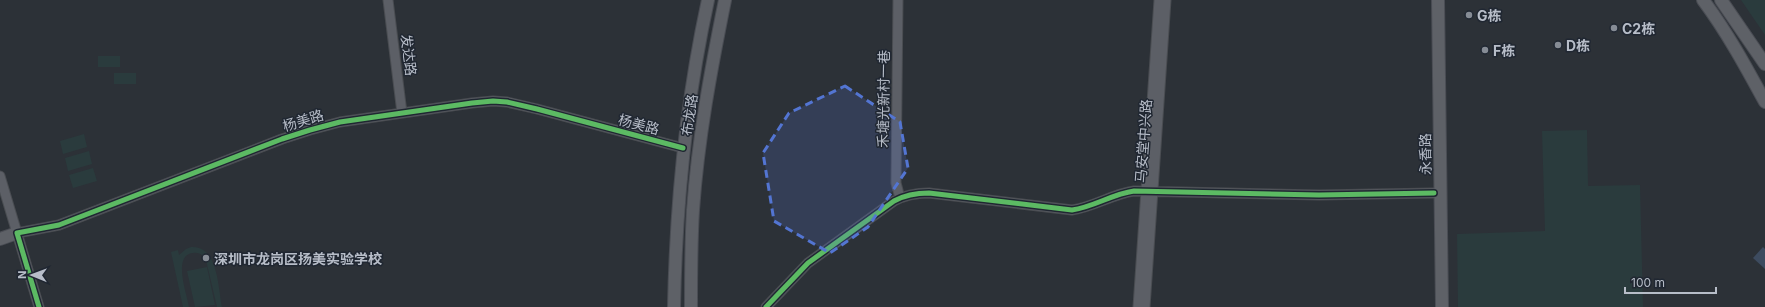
<svg xmlns="http://www.w3.org/2000/svg" width="1765" height="307" font-family="Inter,'Noto Sans SC',sans-serif">
<style>
.green{fill:#2a3b3d}
.water{fill:#3d4b5f}
.lines{fill:none;stroke-linecap:round;stroke-linejoin:round}
.minor-casing{stroke:#4a4d52;stroke-width:11}
.major-casing{stroke:#4a4d54;stroke-width:14}
.minor{stroke:#5c5f66;stroke-width:9}
.major{stroke:#5e6167;stroke-width:12}
.cycleway-casing{stroke:#202732;stroke-width:8}
.cycleway{stroke:#5cba63;stroke-width:5}
.marked{fill:#5375d2;fill-opacity:0.2;stroke:#5375d2;stroke-width:3;stroke-dasharray:8 5;stroke-linejoin:round}
.poi-dot{fill:#868c95;stroke:#202732;stroke-width:1.5}
.labels{text-anchor:middle;dominant-baseline:central;stroke-width:3;stroke-linejoin:round;paint-order:stroke}
.poi-label{font-size:14px;font-weight:bold;fill:#b7bdc8;stroke:#202732;text-anchor:start}
.street-label{font-size:14px;fill:#b7bdc8;stroke:#202732}
</style>
<rect width="100%" height="100%" fill="#2c3137"/>
<path class="green" d="M 1741,0 L 1765,0 L 1765,35 Z
M 98,56 L 120,56 L 120,67 L 98,67 Z
M 114,73 L 136,73 L 136,84 L 114,84 Z
M 1587,130 L 1588,186 L 1640,185 L 1643,307 L 1458,307 L 1457,234 L 1545,231 L 1542,131 Z
M 84,134 L 87,147 L 63,154 L 60,141 Z
M 89,151 L 92,164 L 68,171 L 65,158 Z
M 93,168 L 97,181 L 73,188 L 69,175 Z
M 191,247 C 218,245 218,287 222,307 L 217,307 L 206,260 C 203,255 199,252 193,253 C 172,255 187,294 189,307 L 183,307 L 171,252 L 178,250 L 179,255 L 186,249 Z
M 207,267 L 215,305 L 195,307 L 187,271 Z"/>
<path class="water" d="M 1763,247 L 1765,249 L 1765,269 L 1753,258 Z"/>
<g class="lines">
<defs>
<path id="minor" d="M 388,0 L 402,113
M 898,0 L 896,183 L 900,198
M 0,176 L 17,233
M 39,307 L 17,233 L 59,225 L 282,139 L 310,130 L 340,122 L 472,103 L 493,101 L 507,102 L 537,109 L 683,148
M 766,307 L 808,263 L 894,201 C 905,195 916,193 929,193 L 1072,210 C 1094,207 1112,194 1134,191 L 1319,195 L 1434,193
M 1138,307 L 1159,0
M 1145,307 L 1166,0"/>
<path id="major" d="M 1438,0 L 1442,307
M 1703,0 C 1727,32 1746,67 1765,102
M 1721,0 L 1765,64
M 0,239 L 17,233
M 674,307 C 676,204 686,101 708,0
M 691,307 C 691,275 691,242 693,210 C 698,139 711,69 725,0"/>
</defs>
<use href="#minor" class="minor-casing"/>
<use href="#major" class="major-casing"/>
<use href="#minor" class="minor"/>
<use href="#major" class="major"/>
<defs>
<path id="cycleway" d="M 39,307 L 17,233 L 59,225 L 282,139 L 310,130 L 340,122 L 472,103 L 493,101 L 507,102 L 537,109 L 683,148
M 766,307 L 808,263 L 894,201 C 905,195 916,193 929,193 L 1072,210 C 1094,207 1112,194 1134,191 L 1319,195 L 1434,193"/>
</defs>
<use href="#cycleway" class="cycleway-casing"/>
<use href="#cycleway" class="cycleway"/>
</g>
<path class="marked" d="M 845,86 L 900,122 L 908,168 L 868,227 L 830,253 L 774,221 L 763,153 L 789,113 Z"/>
<g class="poi-dot">
<circle cx="1469" cy="15" r="4"/>
<circle cx="1614" cy="28" r="4"/>
<circle cx="1558" cy="45" r="4"/>
<circle cx="1485" cy="50" r="4"/>
<circle cx="206" cy="258" r="4"/>
</g>
<g class="labels">
<g class="poi-label">
<text x="1477" y="15">G栋</text>
<text x="1622" y="28">C2栋</text>
<text x="1566" y="45">D栋</text>
<text x="1493" y="50">F栋</text>
<text x="214" y="258">深圳市龙岗区扬美实验学校</text>
</g>
<g class="street-label">
<text transform="translate(409 55) rotate(83)">发达路</text>
<text transform="translate(883 99) rotate(-89)">禾塘光新村一巷</text>
<text transform="translate(689 115) rotate(-82)">布龙路</text>
<text transform="translate(303 120) rotate(-17)">杨美路</text>
<text transform="translate(639 124) rotate(15)">杨美路</text>
<text transform="translate(1143 141) rotate(-86)">马安堂中兴路</text>
<text transform="translate(1425 154) rotate(-91)">永香路</text>
</g>
</g>
<g transform="translate(32 275) rotate(271)" stroke="#202732" stroke-width="3" paint-order="stroke">
<path d="M0-3L7 15L0 10L-7 15Z" fill="#b7bdc8"/>
<text y="-6" font-size="11" font-weight="bold" text-anchor="middle" fill="#b7bdc8">N</text>
</g>
<path d="M1625 287v6h91v-6" fill="none" stroke="#b7bdc8" stroke-width="2"/>
<text x="1631" y="287" font-size="12" fill="#b7bdc8" stroke="#202732" stroke-width="3" paint-order="stroke">100 m</text>
</svg>
